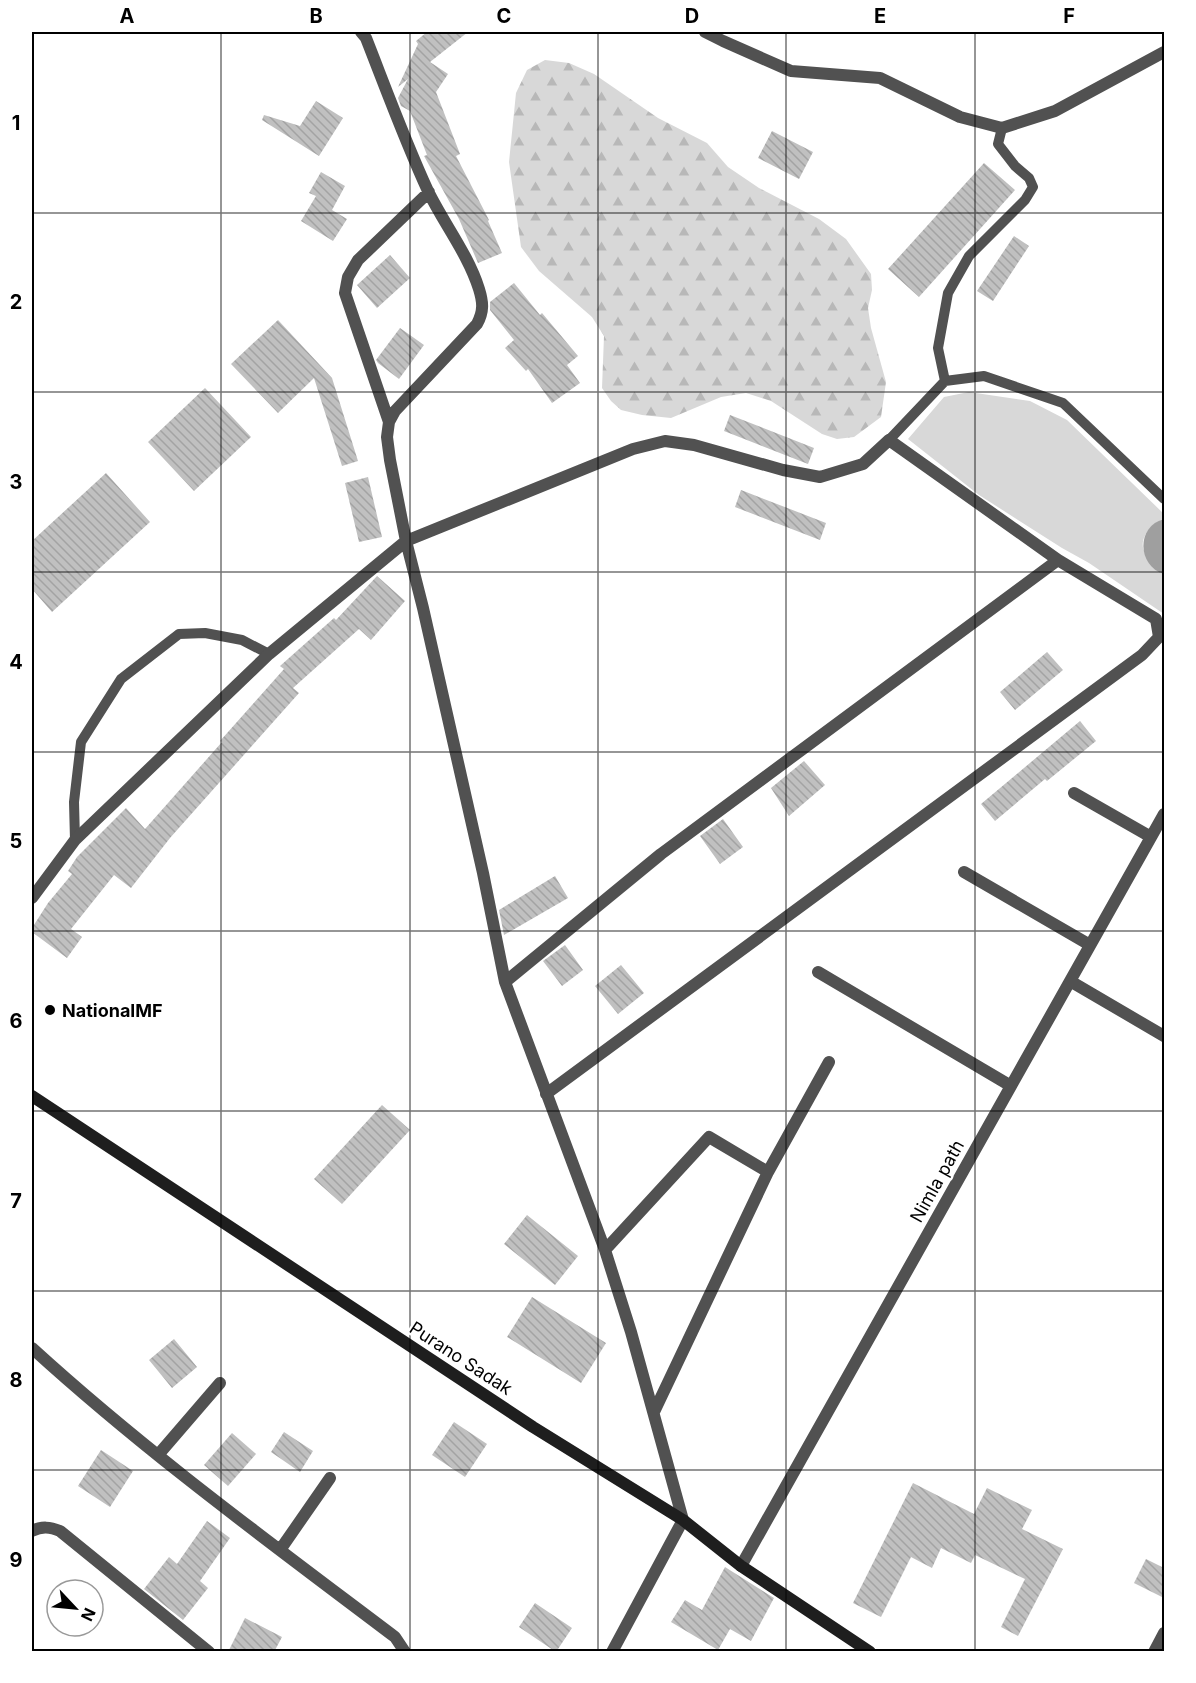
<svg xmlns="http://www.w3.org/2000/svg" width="1196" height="1683" font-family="Inter,sans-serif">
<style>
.green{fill:#d8d8d8}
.forest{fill:url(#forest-firs)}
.water{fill:#9f9f9f}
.building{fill:url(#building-back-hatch)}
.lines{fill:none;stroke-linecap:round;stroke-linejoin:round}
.lane{stroke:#515151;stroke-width:10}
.street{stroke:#515151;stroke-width:12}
.secondary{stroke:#1e1e1e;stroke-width:12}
.grid{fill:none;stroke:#000;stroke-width:1.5;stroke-opacity:0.55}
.poi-dot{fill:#000;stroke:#fff;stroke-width:2}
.labels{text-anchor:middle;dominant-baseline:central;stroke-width:4.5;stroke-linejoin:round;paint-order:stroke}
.poi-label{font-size:18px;font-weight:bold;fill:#000;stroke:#fff;text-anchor:start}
.street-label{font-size:18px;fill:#000;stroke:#fff}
.neatline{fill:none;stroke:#000;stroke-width:2}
.grid-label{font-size:20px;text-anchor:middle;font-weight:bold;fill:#000}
</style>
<defs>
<pattern id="forest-firs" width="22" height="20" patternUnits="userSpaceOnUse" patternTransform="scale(1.5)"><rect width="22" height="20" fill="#d8d8d8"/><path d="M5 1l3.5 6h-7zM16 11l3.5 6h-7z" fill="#b8b8b8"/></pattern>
<pattern id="building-back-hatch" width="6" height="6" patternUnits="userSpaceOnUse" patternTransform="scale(1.5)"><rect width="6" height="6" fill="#c0c0c0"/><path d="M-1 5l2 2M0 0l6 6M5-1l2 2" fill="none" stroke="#a3a3a3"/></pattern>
</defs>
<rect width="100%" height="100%" fill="#fff"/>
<path class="green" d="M 969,392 L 1030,401 L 1067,420 L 1164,514 L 1164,519 C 1152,522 1137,540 1145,553 C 1147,557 1151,561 1154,565 C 1157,570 1159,572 1164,574 L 1164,614 L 1089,563 L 1062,548 L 979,495 L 908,439 L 944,397 Z"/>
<path class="forest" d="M 545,60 L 569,63 L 594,74 L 658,118 L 707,143 L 728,167 L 759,188 L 819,219 L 846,239 L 871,274 L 872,290 L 868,308 L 871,328 L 886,382 L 881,417 L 854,437 L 837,439 L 822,434 L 771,401 L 746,393 L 721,397 L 671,418 L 642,415 L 621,410 L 611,401 L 602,388 L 604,336 L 592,317 L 539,271 L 521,247 L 509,162 L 516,93 L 527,70 Z"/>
<path class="water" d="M 1164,519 L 1164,574 C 1137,566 1136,526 1164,519 Z"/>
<path class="building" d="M 427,32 L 468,32 L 430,62 L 448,74 L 436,92 L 460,154 L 456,156 L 489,220 L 488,221 L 502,253 L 478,263 L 459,219 L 424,156 L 427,155 L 410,111 L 401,106 L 398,98 L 408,79 L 398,87 L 418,44 L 416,41 Z
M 316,101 L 343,118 L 319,156 L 262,120 L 264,115 L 300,126 Z
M 772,131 L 813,152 L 799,179 L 758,158 Z
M 984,163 L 1015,190 L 919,297 L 888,269 Z
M 321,172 L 345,186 L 332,210 L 347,219 L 333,241 L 301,221 L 316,196 L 309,193 Z
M 1014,236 L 1029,246 L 993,301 L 977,291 Z
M 390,255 L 410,278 L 377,308 L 357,285 Z
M 514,283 L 540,315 L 542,313 L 578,356 L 567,365 L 580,383 L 552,403 L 528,369 L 526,371 L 505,348 L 514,340 L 490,310 L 490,302 Z
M 278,320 L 332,378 L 358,461 L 342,466 L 314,378 L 278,413 L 231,364 Z
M 400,328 L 424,345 L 399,379 L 378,363 L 376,360 Z
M 205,388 L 251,437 L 194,491 L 148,442 Z
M 730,415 L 814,448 L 808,464 L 724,431 Z
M 106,473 L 150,522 L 52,612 L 32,589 L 32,541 Z
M 368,477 L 382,537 L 359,542 L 345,483 Z
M 741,490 L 826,523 L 820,540 L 735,507 Z
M 377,576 L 405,601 L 371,640 L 359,629 L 293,688 L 299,693 L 170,838 L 131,888 L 114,875 L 71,929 L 82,937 L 67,958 L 32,932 L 32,928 L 48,903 L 72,874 L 68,871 L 77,857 L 126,808 L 145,829 L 222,742 L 220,741 L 284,669 L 280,666 L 334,618 L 336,620 Z
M 1047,652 L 1063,670 L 1015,710 L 1000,692 Z
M 1080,721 L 1096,741 L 1047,781 L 1045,779 L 995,821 L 981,804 Z
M 804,761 L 825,785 L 789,816 L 771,788 Z
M 723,819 L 743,847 L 720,864 L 700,836 Z
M 555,876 L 568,898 L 504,935 L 499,910 Z
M 565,945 L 583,970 L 562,986 L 543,961 Z
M 621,965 L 644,993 L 618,1014 L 595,986 Z
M 382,1105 L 410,1130 L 342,1204 L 314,1179 Z
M 527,1215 L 578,1256 L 555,1285 L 504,1244 Z
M 532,1297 L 606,1343 L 581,1383 L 507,1337 Z
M 174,1339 L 197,1367 L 172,1388 L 149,1360 Z
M 454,1422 L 487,1444 L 465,1477 L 432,1455 Z
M 284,1432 L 313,1451 L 300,1472 L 271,1452 Z
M 232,1433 L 256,1454 L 228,1486 L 204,1465 Z
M 101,1450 L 133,1471 L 110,1507 L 78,1486 Z
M 913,1483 L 974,1514 L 987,1488 L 1032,1510 L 1022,1529 L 1063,1549 L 1018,1636 L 1001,1627 L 1025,1579 L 975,1555 L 971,1563 L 941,1548 L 932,1568 L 911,1557 L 881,1617 L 853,1603 Z
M 207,1521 L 230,1538 L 200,1581 L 208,1588 L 183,1620 L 144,1589 L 169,1557 L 177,1564 Z
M 1146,1559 L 1164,1568 L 1164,1598 L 1134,1583 Z
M 725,1567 L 774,1598 L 751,1641 L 730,1629 L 718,1650 L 671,1622 L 685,1600 L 702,1610 Z
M 535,1603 L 572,1628 L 556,1652 L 519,1627 Z
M 245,1618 L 282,1637 L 274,1652 L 228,1652 Z"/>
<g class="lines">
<path class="lane" d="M 945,381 L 938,348 L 948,293 L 969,256 L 1025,200 L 1033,187 L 1029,178 L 1015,166 L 998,144 L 1002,128
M 889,440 L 945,381 L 984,376 L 1063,403 L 1164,499
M 75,840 L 74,802 L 81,742 L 121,679 L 179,634 L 205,633 L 242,640 L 269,654"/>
<path class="street" d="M 361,32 L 366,38 C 386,89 405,141 428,191 C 444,224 468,254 479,289 C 483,302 484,311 477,324 L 395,411 L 389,422 L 387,437 L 390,460 L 406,541 L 423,608 L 483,873 L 505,982 L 605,1250 L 631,1332 L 683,1520 L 612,1652
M 705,32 L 723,41 L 791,71 L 880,78 L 960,117 L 1002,128 L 1055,111 L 1164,52
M 389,422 L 345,293 L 348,277 L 358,260 L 429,192
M 1074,793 L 1151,837
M 964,872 L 1090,945
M 32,898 L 75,840 L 269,654 L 406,541 L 633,449 L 665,441 L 694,445 L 783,470 L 820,477 L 863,464 L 889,440 L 1058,560 L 1156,619 L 1159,637 L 1142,655 L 546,1094
M 818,972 L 1011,1086
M 1070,981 L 1164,1036
M 505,982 L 661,854 L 1058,560
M 605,1250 L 709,1137 L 768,1172
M 32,1348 C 146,1452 272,1544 395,1637 L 405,1652
M 654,1412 L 768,1172 L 829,1062
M 158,1455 L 220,1383
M 32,1531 C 42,1526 50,1527 60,1531 L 209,1652
M 280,1550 L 330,1478
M 741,1566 L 1164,814
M 1154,1652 L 1164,1633"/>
<path class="secondary" d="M 32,1096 L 533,1427 L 683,1520 L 741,1566 L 870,1652"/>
</g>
<path class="grid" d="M 221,32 L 221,1652M 410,32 L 410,1652M 598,32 L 598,1652M 786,32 L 786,1652M 975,32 L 975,1652M 32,213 L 1164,213M 32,392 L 1164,392M 32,572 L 1164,572M 32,752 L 1164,752M 32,931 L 1164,931M 32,1111 L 1164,1111M 32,1291 L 1164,1291M 32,1470 L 1164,1470"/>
<circle class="poi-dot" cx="50" cy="1010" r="6"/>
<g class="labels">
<g class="poi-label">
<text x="62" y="1010">NationalMF</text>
</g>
<g class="street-label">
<text transform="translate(937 1181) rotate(-61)">Nimla path</text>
<text transform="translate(461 1358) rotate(33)">Purano Sadak</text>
</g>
</g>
<rect width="1196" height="1683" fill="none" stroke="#ffffff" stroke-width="66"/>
<g transform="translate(75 1608) rotate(116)"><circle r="28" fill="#ffffff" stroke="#999999" stroke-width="1.5"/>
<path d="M0-4.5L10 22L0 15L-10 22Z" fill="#000000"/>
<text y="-9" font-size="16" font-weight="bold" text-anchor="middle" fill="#000000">N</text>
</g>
<rect x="33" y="33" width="1130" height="1617" class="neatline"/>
<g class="grid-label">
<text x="127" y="23">A</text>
<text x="316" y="23">B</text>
<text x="504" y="23">C</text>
<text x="692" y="23">D</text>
<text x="880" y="23">E</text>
<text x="1069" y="23">F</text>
<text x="16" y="130">1</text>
<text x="16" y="309">2</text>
<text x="16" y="489">3</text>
<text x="16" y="669">4</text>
<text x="16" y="848">5</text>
<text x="16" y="1028">6</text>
<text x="16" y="1208">7</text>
<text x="16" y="1387">8</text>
<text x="16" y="1567">9</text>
</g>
</svg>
